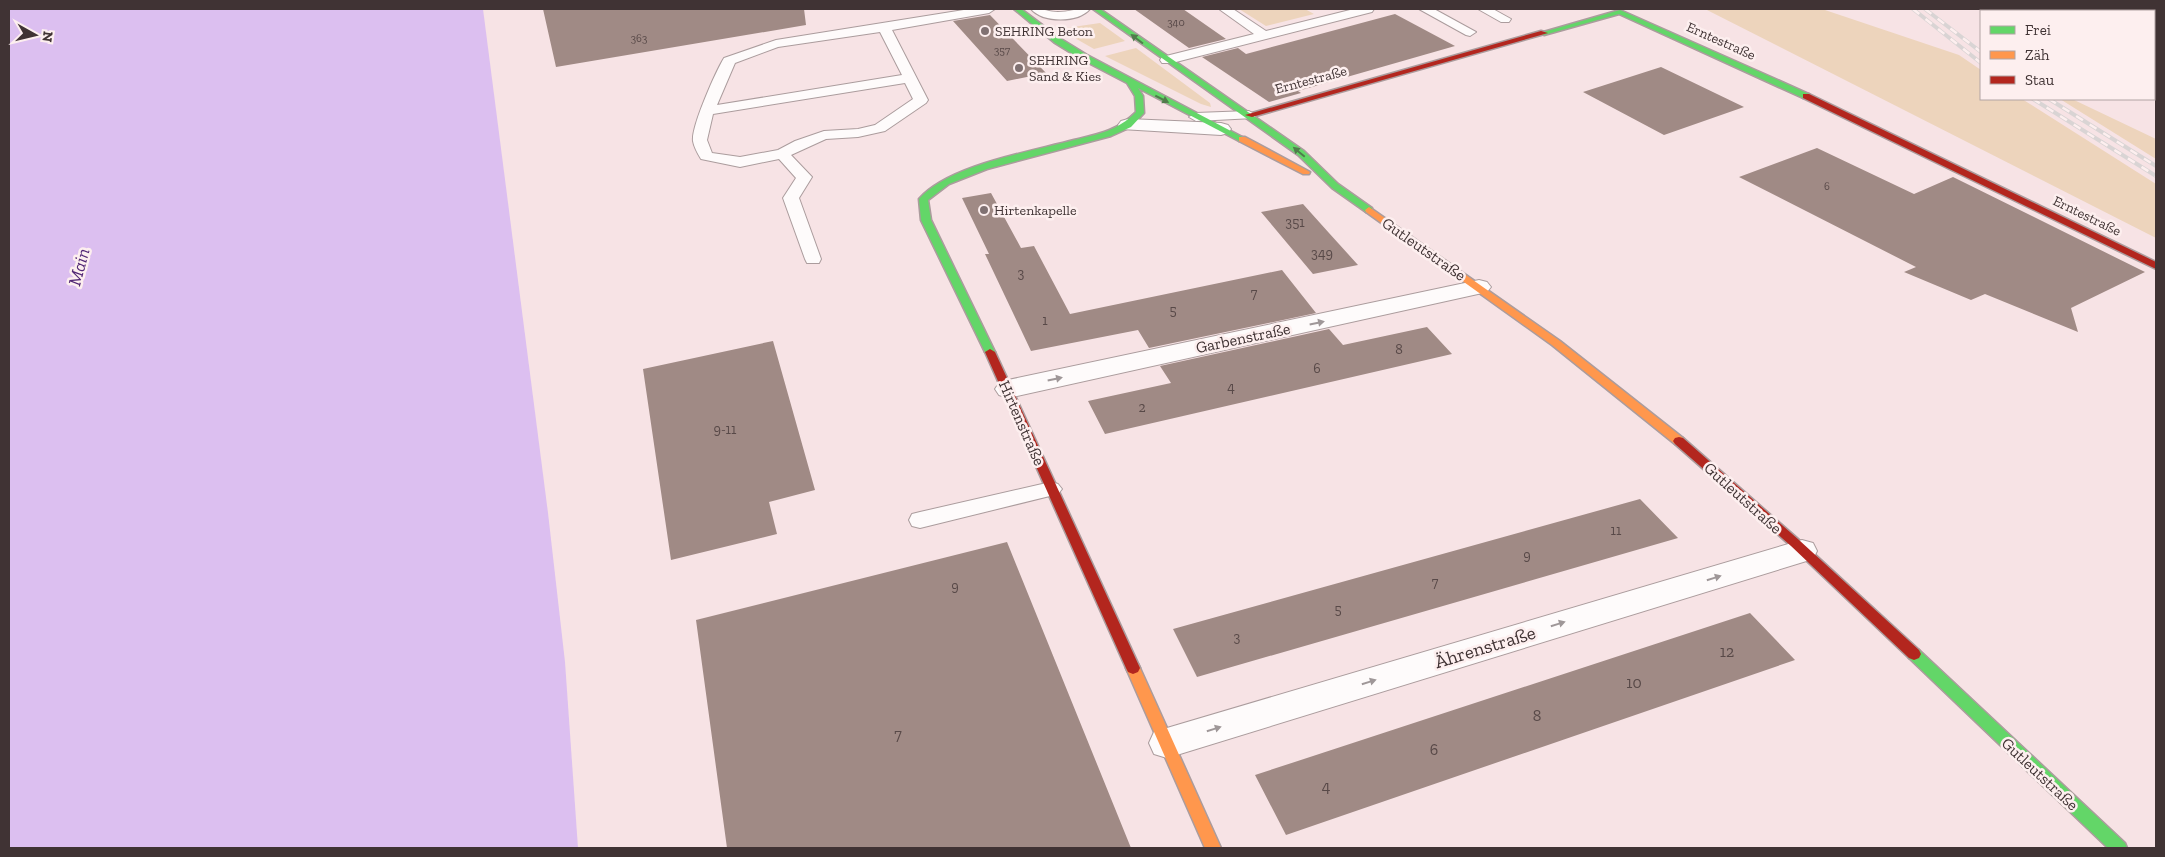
<svg xmlns="http://www.w3.org/2000/svg" width="2165" height="857" font-family="'Zilla Slab',serif">
<style>
.green{fill:#edd4bc}
.water{fill:#dcbff0}
.building{fill:#a08a85}
.lines{fill:none;stroke-linecap:round;stroke-linejoin:round}
.lane-casing{stroke:#ab9c9d;stroke-width:2}
.street-casing{stroke:#ab9c9d;stroke-width:2}
.fast-casing{stroke:#ab9c9d;stroke-width:3}
.slow-casing{stroke:#ab9c9d;stroke-width:3}
.jam-casing{stroke:#ab9c9d;stroke-width:3}
.lane{fill:#fefbfb;fill-rule:evenodd}
.street{fill:#fefbfb;fill-rule:evenodd}
.fast{fill:#63d668;fill-rule:evenodd}
.slow{fill:#ff974d;fill-rule:evenodd}
.jam{fill:#b3261e;fill-rule:evenodd}
.rail-casing{stroke:#d9d4d4;stroke-width:4}
.rail{stroke:#fdefef;stroke-width:2.5;stroke-dasharray:8;stroke-linecap:butt}
.oneway{fill:#507c4b}
.oneway2{fill:#9f9798}
.poi-dot{fill:#807172;stroke:#fdefef;stroke-width:2}
.labels{text-anchor:middle;dominant-baseline:central;stroke-width:5;stroke-linejoin:round;paint-order:stroke}
.far-number-label{font-size:11px;fill:#584948}
.far-poi-label{font-size:14px;fill:#403334;stroke:#fdefef;text-anchor:start}
.far-street-label{font-size:14px;fill:#403334;stroke:#fdefef}
.number-label{font-size:14px;fill:#584948}
.street-label{font-size:16px;fill:#403334;stroke:#fdefef}
.near-number-label{font-size:16px;fill:#584948}
.water-label{font-size:18px;font-style:italic;fill:#522775;stroke:#fdefef}
.near-street-label{font-size:19px;fill:#403334;stroke:#fdefef}
</style>
<rect width="100%" height="100%" fill="#f7e3e5"/>
<path class="green" d="M 1239,9 L 1305,9 L 1314,14 L 1266,26 Z
M 1705,9 L 1822,9 L 1959,55 L 1981,70 L 1981,99 L 2022,99 L 2156,184 L 2156,238 Z
M 1100,23 L 1125,41 L 1094,49 L 1059,29 Z
M 1136,48 L 1210,103 L 1211,107 L 1201,104 L 1105,56 Z
M 2060,99 L 2072,99 L 2156,139 L 2156,159 Z"/>
<path class="water" d="M 9,9 L 483,9 L 548,513 L 565,662 L 578,848 L 9,848 Z"/>
<path class="building" d="M 543,9 L 804,9 L 806,25 L 556,67 Z
M 1134,9 L 1183,9 L 1226,39 L 1189,48 Z
M 1395,14 L 1455,46 L 1298,91 L 1301,93 L 1269,102 L 1202,57 L 1238,48 L 1246,54 Z
M 990,15 L 1046,73 L 1007,81 L 953,21 Z
M 1661,67 L 1744,107 L 1664,135 L 1583,92 Z
M 1817,148 L 1914,194 L 1953,177 L 2145,272 L 2071,308 L 2078,332 L 1985,294 L 1971,300 L 1904,272 L 1916,267 L 1739,177 Z
M 991,193 L 1021,248 L 1034,246 L 1070,314 L 1282,270 L 1316,313 L 1149,348 L 1138,330 L 1031,351 L 985,254 L 989,254 L 962,198 Z
M 1303,204 L 1329,233 L 1358,265 L 1313,274 L 1261,212 Z
M 1427,327 L 1452,354 L 1105,434 L 1088,401 L 1171,383 L 1160,366 L 1329,329 L 1343,345 Z
M 773,341 L 815,490 L 769,502 L 777,534 L 671,560 L 643,369 Z
M 1640,499 L 1678,538 L 1197,677 L 1173,629 Z
M 1007,542 L 1131,848 L 727,848 L 696,620 Z
M 1750,613 L 1795,660 L 1286,835 L 1255,775 Z"/>
<g class="lines">
<defs>
<path id="lane" d="M 970,9 L 995,9 L 989,13 L 892,30 L 928,100 L 926,103 L 885,131 L 858,137 L 826,139 L 791,155 L 812,177 L 799,198 L 821,259 L 819,263 L 807,263 L 805,259 L 783,198 L 796,178 L 779,159 L 740,167 L 701,159 C 698,154 694,147 693,141 C 691,127 716,71 724,58 L 776,40 ZM 880,32 L 902,75 L 717,105 L 735,63 L 778,47 ZM 905,83 L 913,99 L 875,125 L 858,129 L 824,131 L 795,141 L 778,150 L 740,157 L 712,153 L 707,140 L 713,114 Z
M 1031,9 C 1041,8 1049,12 1058,12 C 1069,12 1079,8 1090,9 C 1078,23 1043,23 1031,9 Z
M 1219,9 L 1233,9 L 1266,31 L 1354,9 L 1374,9 L 1372,12 L 1172,63 L 1162,63 L 1160,60 L 1162,57 L 1254,34 Z
M 1419,9 L 1434,9 L 1476,32 L 1470,36 L 1466,35 Z
M 1478,9 L 1493,9 L 1511,19 L 1509,22 L 1501,22 Z
M 2071,9 L 2086,9 L 2087,11 L 2072,11 Z
M 2095,9 L 2114,9 L 2115,11 L 2096,11 Z
M 2154,20 L 2156,21 L 2156,29 L 2154,28 Z
M 2154,47 L 2156,48 L 2156,56 L 2154,55 Z
M 1249,111 L 1256,115 L 1254,118 L 1196,121 L 1189,117 L 1196,113 Z
M 1051,482 L 1058,484 L 1062,489 L 1058,494 L 920,528 L 912,526 L 909,520 L 912,514 L 920,512 Z"/>
<path id="street" d="M 1128,119 L 1221,123 L 1228,125 L 1231,129 L 1228,133 L 1221,135 L 1121,129 L 1118,125 L 1121,121 Z
M 1479,280 L 1487,282 L 1491,287 L 1487,292 L 1008,398 L 999,395 L 995,389 L 999,383 L 1008,380 Z
M 1802,540 L 1813,543 L 1817,551 L 1813,559 L 1167,758 L 1154,754 L 1149,743 L 1154,732 L 1167,728 Z"/>
<path id="fast" d="M 1014,9 L 1021,9 L 1061,39 L 1087,55 L 1246,139 L 1239,141 L 1138,88 L 1143,96 L 1144,113 L 1131,127 L 1111,136 L 987,169 L 949,184 L 928,200 L 931,220 L 995,352 L 990,355 L 985,352 L 921,220 L 919,199 C 949,165 1030,152 1074,140 C 1099,134 1117,131 1136,112 L 1135,96 L 1127,83 L 1081,59 L 1055,43 Z
M 1093,9 L 1100,9 L 1304,151 L 1338,184 L 1372,208 L 1372,212 L 1366,212 L 1332,188 L 1298,155 Z
M 1620,10 L 1809,94 L 1810,96 L 1803,98 L 1619,14 L 1544,35 L 1540,33 Z
M 1914,648 L 1919,650 L 2125,843 L 2127,848 L 2108,848 L 1909,658 L 1907,654 L 1909,650 Z"/>
<path id="slow" d="M 1239,137 L 1245,137 L 1310,172 L 1309,174 L 1303,174 L 1239,141 Z
M 1369,207 L 1560,341 L 1683,438 L 1685,441 L 1683,444 L 1675,444 L 1552,345 L 1366,212 L 1365,210 Z
M 1133,662 L 1138,664 L 1140,668 L 1221,848 L 1205,848 L 1126,668 L 1128,664 Z"/>
<path id="jam" d="M 1541,31 L 1548,33 L 1252,117 L 1245,115 Z
M 1803,94 L 1809,94 L 2156,262 L 2156,269 L 1803,98 Z
M 990,349 L 995,352 L 1140,668 L 1138,672 L 1133,674 L 1128,672 L 1126,668 L 985,352 Z
M 1679,437 L 1683,438 L 1799,540 L 1919,650 L 1921,654 L 1919,658 L 1914,660 L 1909,658 L 1791,546 L 1675,444 L 1673,441 L 1675,438 Z"/>
</defs>
<use href="#lane" class="lane-casing"/>
<use href="#street" class="street-casing"/>
<use href="#fast" class="fast-casing"/>
<use href="#slow" class="slow-casing"/>
<use href="#jam" class="jam-casing"/>
<use href="#lane" class="lane"/>
<use href="#street" class="street"/>
<use href="#fast" class="fast"/>
<use href="#slow" class="slow"/>
<use href="#jam" class="jam"/>
<defs>
<path id="rail" d="M 1913,9 L 1981,63
M 1925,9 L 1981,52
M 2033,99 L 2156,176
M 2049,99 L 2156,166"/>
</defs>
<use href="#rail" class="rail-casing"/>
<use href="#rail" class="rail"/>
</g>
<defs><path id="oneway-solid" d="M-6-.8H1V-3.2L6.5 0L1 3.2V.8H-6Z" transform="scale(1.25)"/></defs>
<g class="oneway">
<use href="#oneway-solid" transform="translate(1137 39) rotate(-143)"/>
<use href="#oneway-solid" transform="translate(1162 99) rotate(27)"/>
<use href="#oneway-solid" transform="translate(1299 152) rotate(-140)"/>
</g>
<g class="oneway2">
<use href="#oneway-solid" transform="translate(1317 323) rotate(-12)"/>
<use href="#oneway-solid" transform="translate(1055 379) rotate(-12)"/>
<use href="#oneway-solid" transform="translate(1714 578) rotate(-17)"/>
<use href="#oneway-solid" transform="translate(1558 624) rotate(-17)"/>
<use href="#oneway-solid" transform="translate(1369 682) rotate(-17)"/>
<use href="#oneway-solid" transform="translate(1214 729) rotate(-17)"/>
</g>
<g class="poi-dot">
<circle cx="985" cy="31" r="5"/>
<circle cx="1019" cy="68" r="5"/>
<circle cx="984" cy="210" r="5"/>
</g>
<g class="labels">
<g class="far-number-label">
<text x="1176" y="22">340</text>
<text x="639" y="38">363</text>
<text x="1002" y="50">357</text>
<text x="1827" y="186">6</text>
</g>
<g class="far-poi-label">
<text x="995" y="31">SEHRING Beton</text>
<text x="1029" y="60">SEHRING<tspan x="1029" dy="16">Sand &amp; Kies</tspan></text>
<text x="994" y="210">Hirtenkapelle</text>
</g>
<g class="far-street-label">
<text transform="translate(1721 41) rotate(24)">Erntestraße</text>
<text transform="translate(1311 80) rotate(-15)">Erntestraße</text>
<text transform="translate(2087 216) rotate(26)">Erntestraße</text>
</g>
<g class="number-label">
<text x="1295" y="222">351</text>
<text x="1322" y="253">349</text>
<text x="1021" y="273">3</text>
<text x="1254" y="293">7</text>
<text x="1173" y="310">5</text>
<text x="1045" y="320">1</text>
<text x="1399" y="349">8</text>
<text x="1317" y="368">6</text>
<text x="1231" y="387">4</text>
<text x="1142" y="407">2</text>
<text x="725" y="429">9-11</text>
<text x="1616" y="530">11</text>
<text x="1527" y="555">9</text>
<text x="1435" y="582">7</text>
<text x="955" y="586">9</text>
<text x="1338" y="609">5</text>
<text x="1237" y="637">3</text>
</g>
<g class="street-label">
<text transform="translate(1424 249) rotate(35)">Gutleutstraße</text>
<text transform="translate(1243 338) rotate(-12)">Garbenstraße</text>
<text transform="translate(1022 423) rotate(66)">Hirtenstraße</text>
<text transform="translate(1743 498) rotate(42)">Gutleutstraße</text>
<text transform="translate(2040 774) rotate(43)">Gutleutstraße</text>
</g>
<g class="near-number-label">
<text x="1727" y="651">12</text>
<text x="1634" y="682">10</text>
<text x="1537" y="715">8</text>
<text x="898" y="734">7</text>
<text x="1434" y="749">6</text>
<text x="1326" y="786">4</text>
</g>
<g class="water-label">
<text transform="translate(79 267) rotate(-75)">Main</text>
</g>
<g class="near-street-label">
<text transform="translate(1485 647) rotate(-17)">Ährenstraße</text>
</g>
</g>
<rect width="2165" height="857" fill="none" stroke="#403334" stroke-width="20"/>
<rect x="1980" y="10" width="175" height="90" fill="#fdefef" stroke="#b1a4a4"/>
<rect x="1990" y="26" width="25" height="8" fill="#63d668" stroke="#b1a4a4"/>
<text x="2025" y="35" font-size="15" fill="#403334">Frei</text>
<rect x="1990" y="51" width="25" height="8" fill="#ff974d" stroke="#b1a4a4"/>
<text x="2025" y="60" font-size="15" fill="#403334">Zäh</text>
<rect x="1990" y="76" width="25" height="8" fill="#b3261e" stroke="#b1a4a4"/>
<text x="2025" y="85" font-size="15" fill="#403334">Stau</text>
<g transform="translate(35 35) rotate(98)" stroke="#fdefef" stroke-width="4" paint-order="stroke">
<path d="M0-4L9 19L0 12L-9 19Z" fill="#403334"/>
<text y="-8" font-size="14" font-weight="bold" text-anchor="middle" fill="#403334">N</text>
</g>
</svg>
